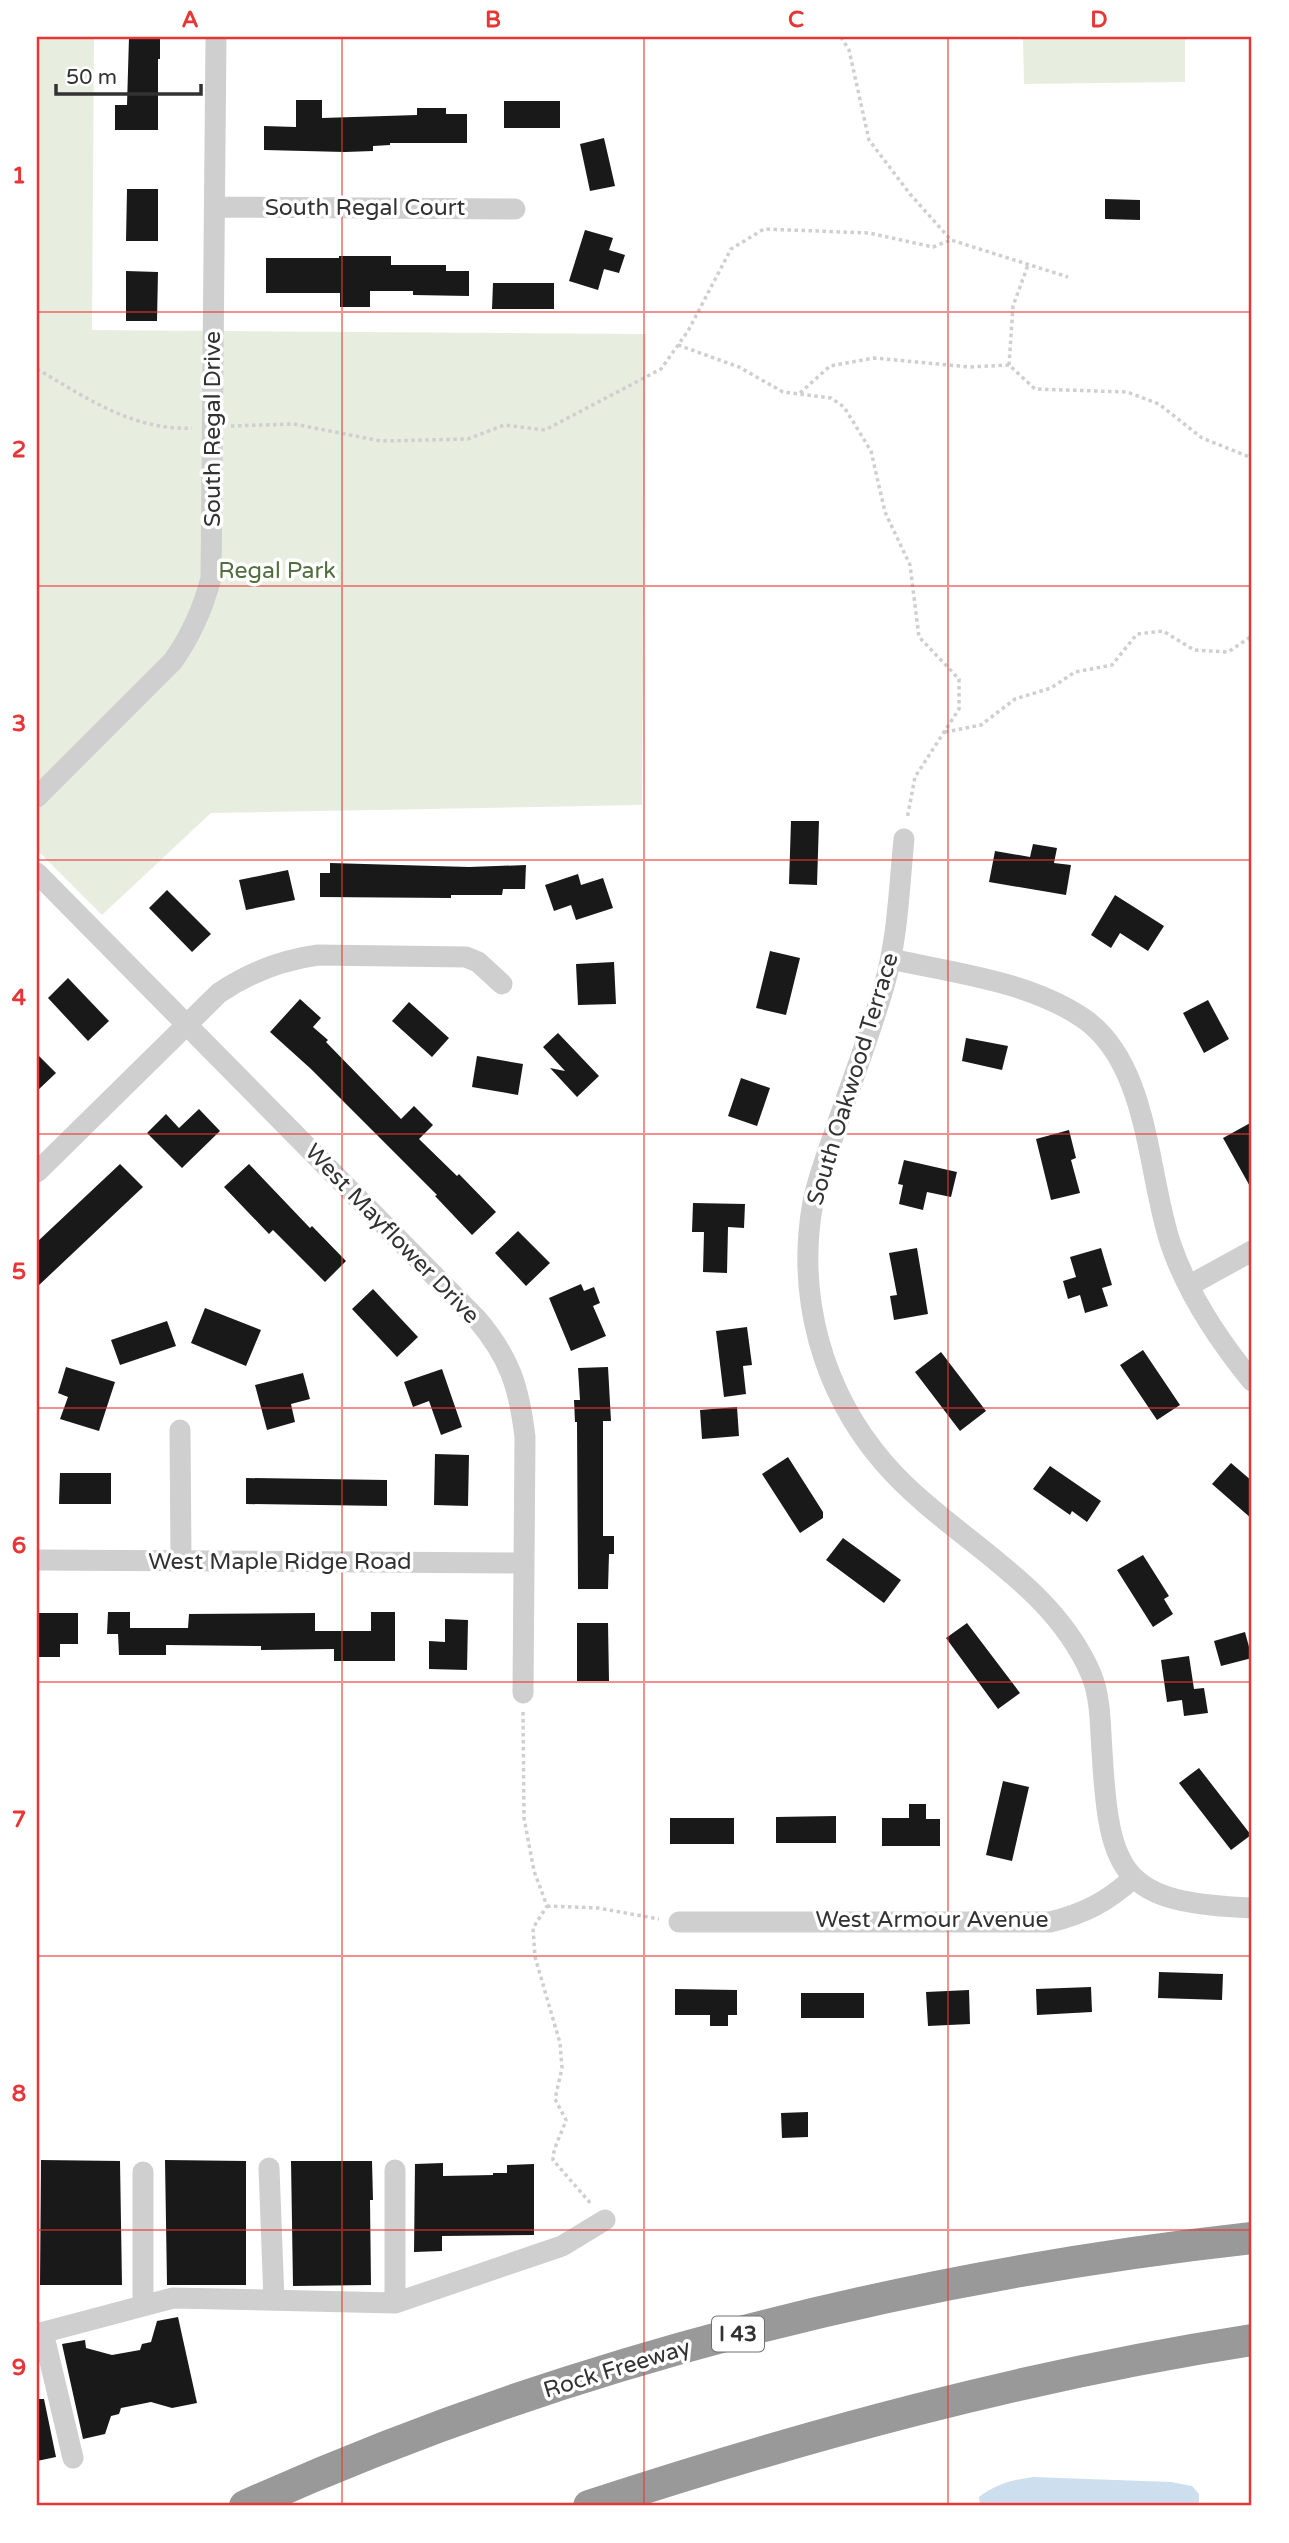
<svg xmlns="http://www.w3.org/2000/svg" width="1289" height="2543" font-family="'Varela Round',sans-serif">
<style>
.green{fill:#e7eee0}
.water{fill:#cddfee}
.building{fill:#191919}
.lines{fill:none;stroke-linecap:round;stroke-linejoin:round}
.path{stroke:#cfcfcf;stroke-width:3.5;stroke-dasharray:3.5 3.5;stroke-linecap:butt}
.minor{stroke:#cfcfcf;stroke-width:21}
.highway{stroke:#999;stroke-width:32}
.grid{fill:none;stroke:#e83535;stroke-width:2;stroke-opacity:0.55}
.labels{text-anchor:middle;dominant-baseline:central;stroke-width:7;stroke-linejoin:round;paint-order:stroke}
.shield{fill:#fff;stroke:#707070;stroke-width:2}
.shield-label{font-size:21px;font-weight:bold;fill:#323232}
.street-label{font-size:23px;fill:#323232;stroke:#fff}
.park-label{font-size:23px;fill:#516f3e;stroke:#fff}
.neatline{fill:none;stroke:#e83535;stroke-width:2.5}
.grid-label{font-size:23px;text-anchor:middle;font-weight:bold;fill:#e83535}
</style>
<rect width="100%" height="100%" fill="#fff"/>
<path class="green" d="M 37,37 L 94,37 L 92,330 L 646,334 L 642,805 L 211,813 L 102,915 L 37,850 Z
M 1023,37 L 1185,37 L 1185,82 L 1024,84 Z"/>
<path class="water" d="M 1033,2477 L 1171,2482 L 1192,2486 L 1199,2494 L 1199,2502 L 1194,2506 L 980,2506 L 979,2497 C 996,2484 1012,2480 1033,2477 Z"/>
<path class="building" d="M 129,37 L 160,37 L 160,59 L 158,59 L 158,130 L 115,130 L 115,105 L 127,105 Z
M 296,100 L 322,100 L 322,118 L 417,115 L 417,108 L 446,108 L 446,114 L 467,114 L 467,143 L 390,143 L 390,145 L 373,146 L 373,151 L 345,152 L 264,150 L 264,126 L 296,127 Z
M 504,101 L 560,101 L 560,128 L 504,128 Z
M 604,138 L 615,186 L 590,191 L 580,144 Z
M 127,189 L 158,189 L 158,241 L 126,241 Z
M 1105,199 L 1140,200 L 1140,220 L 1105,219 Z
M 585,230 L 613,238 L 609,250 L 625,255 L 619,273 L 604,269 L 598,290 L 569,281 Z
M 339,256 L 391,256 L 391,265 L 446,265 L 446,271 L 469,271 L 469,296 L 413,295 L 413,291 L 370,291 L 370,307 L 340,307 L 340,293 L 266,293 L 266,258 L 339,258 Z
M 126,271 L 158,272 L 157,321 L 126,321 Z
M 493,283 L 554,283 L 554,309 L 492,309 Z
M 791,821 L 819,821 L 817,885 L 789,884 Z
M 1033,844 L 1057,848 L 1054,863 L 1071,865 L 1066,895 L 989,882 L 995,851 L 1030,857 Z
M 330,863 L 469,867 L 526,865 L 525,889 L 503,889 L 502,895 L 451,895 L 451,898 L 320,897 L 320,873 L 330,873 Z
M 288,870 L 295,900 L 246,910 L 239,880 Z
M 578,874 L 581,885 L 603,878 L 613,908 L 576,920 L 571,905 L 554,911 L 545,885 Z
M 167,890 L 211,934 L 192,952 L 149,908 Z
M 1115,895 L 1164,926 L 1148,951 L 1120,933 L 1111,948 L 1091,935 Z
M 770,951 L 800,958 L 786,1015 L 756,1008 Z
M 614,962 L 616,1004 L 578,1005 L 576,964 Z
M 68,978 L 109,1021 L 88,1041 L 48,998 Z
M 300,999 L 321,1018 L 313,1027 L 328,1040 L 326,1042 L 401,1119 L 414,1106 L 433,1125 L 419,1139 L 457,1176 L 459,1174 L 496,1212 L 472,1235 L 435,1196 L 437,1195 L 311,1069 L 270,1032 Z
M 1208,1000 L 1229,1039 L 1204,1053 L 1183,1013 Z
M 409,1002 L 449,1038 L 432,1057 L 392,1021 Z
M 558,1033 L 599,1076 L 577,1097 L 550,1068 L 565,1071 L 543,1047 Z
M 966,1038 L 1008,1046 L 1002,1070 L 962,1061 Z
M 37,1054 L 56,1073 L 37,1091 Z
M 477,1056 L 523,1064 L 518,1095 L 472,1087 Z
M 741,1078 L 770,1088 L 757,1126 L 728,1116 Z
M 199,1109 L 220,1131 L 182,1168 L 147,1133 L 166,1114 L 179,1128 Z
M 1252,1122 L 1252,1190 L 1223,1138 Z
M 1069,1130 L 1076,1158 L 1071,1160 L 1080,1193 L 1051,1200 L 1036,1139 Z
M 904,1160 L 957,1172 L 951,1197 L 927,1192 L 923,1210 L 899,1204 L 903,1185 L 898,1184 Z
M 120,1164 L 143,1187 L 37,1287 L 37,1242 Z
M 249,1164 L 310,1228 L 312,1226 L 346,1261 L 325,1282 L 273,1230 L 269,1234 L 224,1187 Z
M 693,1203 L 745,1204 L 744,1228 L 728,1227 L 727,1273 L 703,1272 L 704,1232 L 692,1232 Z
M 518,1231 L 550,1263 L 526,1286 L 495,1253 Z
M 917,1248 L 928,1314 L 894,1320 L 890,1296 L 897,1295 L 889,1253 Z
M 1101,1248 L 1112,1285 L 1102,1288 L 1108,1306 L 1085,1313 L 1080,1295 L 1068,1299 L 1063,1281 L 1076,1277 L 1070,1257 Z
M 581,1284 L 584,1291 L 594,1287 L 600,1303 L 593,1306 L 606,1336 L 571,1351 L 549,1298 Z
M 373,1289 L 418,1337 L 397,1357 L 352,1309 Z
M 205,1308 L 261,1330 L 246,1366 L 191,1343 Z
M 167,1321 L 176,1346 L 120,1365 L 111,1340 Z
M 747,1327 L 752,1365 L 743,1366 L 746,1394 L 724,1397 L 716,1331 Z
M 1143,1350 L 1180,1405 L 1157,1420 L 1120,1365 Z
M 941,1352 L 986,1411 L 960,1431 L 915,1372 Z
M 66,1367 L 115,1382 L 99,1431 L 60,1419 L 68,1397 L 58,1393 Z
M 608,1367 L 611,1421 L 603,1421 L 603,1536 L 614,1536 L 614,1554 L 609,1554 L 608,1589 L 578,1589 L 577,1422 L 575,1422 L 574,1400 L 580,1400 L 578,1368 Z
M 442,1369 L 462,1427 L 441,1435 L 429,1401 L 413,1407 L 404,1382 Z
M 303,1373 L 310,1399 L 291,1404 L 295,1422 L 267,1430 L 255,1385 Z
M 737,1407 L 739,1436 L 702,1439 L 700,1410 Z
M 435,1454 L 469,1455 L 468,1506 L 434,1505 Z
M 788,1457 L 823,1512 L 823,1518 L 800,1533 L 762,1474 Z
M 1231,1463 L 1252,1481 L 1252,1519 L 1212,1484 Z
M 1050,1466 L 1101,1501 L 1087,1522 L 1072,1511 L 1070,1515 L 1033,1489 Z
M 60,1473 L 111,1473 L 111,1504 L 59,1504 Z
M 246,1478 L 387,1480 L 387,1506 L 246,1504 Z
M 843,1538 L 901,1580 L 884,1603 L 826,1560 Z
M 1143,1555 L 1169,1596 L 1164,1599 L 1173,1614 L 1153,1627 L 1117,1570 Z
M 108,1612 L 130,1612 L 130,1628 L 188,1628 L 189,1614 L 315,1613 L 315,1631 L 371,1631 L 371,1612 L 395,1612 L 395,1661 L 334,1661 L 334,1649 L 261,1650 L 261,1646 L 166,1645 L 166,1655 L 119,1655 L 118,1634 L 107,1634 Z
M 37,1613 L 78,1613 L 78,1644 L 60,1644 L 60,1657 L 37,1657 Z
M 445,1619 L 468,1620 L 467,1670 L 429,1669 L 429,1641 L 445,1642 Z
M 577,1623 L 608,1623 L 609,1681 L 577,1681 Z
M 967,1623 L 1020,1693 L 998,1709 L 946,1638 Z
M 1245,1632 L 1252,1658 L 1221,1666 L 1214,1641 Z
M 1189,1656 L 1194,1689 L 1204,1688 L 1208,1713 L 1184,1716 L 1182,1700 L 1167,1702 L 1161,1660 Z
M 1199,1768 L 1251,1835 L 1231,1850 L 1179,1783 Z
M 1003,1781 L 1029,1787 L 1012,1861 L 986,1855 Z
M 909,1804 L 926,1804 L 926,1819 L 940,1819 L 940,1846 L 882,1846 L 882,1818 L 909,1818 Z
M 836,1816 L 836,1843 L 776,1843 L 776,1817 Z
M 670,1818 L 734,1818 L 734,1844 L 670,1844 Z
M 1159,1972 L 1223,1974 L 1222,2000 L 1158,1998 Z
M 1091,1987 L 1092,2012 L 1037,2015 L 1036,1989 Z
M 675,1989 L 737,1990 L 737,2015 L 728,2015 L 728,2026 L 710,2026 L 710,2015 L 675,2015 Z
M 969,1990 L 970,2024 L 928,2026 L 926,1992 Z
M 801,1993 L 864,1993 L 864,2018 L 801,2018 Z
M 808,2112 L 808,2137 L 782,2138 L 781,2113 Z
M 41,2160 L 120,2161 L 122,2285 L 40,2285 Z
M 165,2160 L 246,2161 L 246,2285 L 167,2285 Z
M 291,2161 L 372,2161 L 373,2200 L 370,2200 L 371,2285 L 293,2286 Z
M 443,2163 L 443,2176 L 493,2175 L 493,2173 L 507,2173 L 507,2165 L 534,2164 L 534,2235 L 442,2236 L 442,2251 L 414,2252 L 415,2164 Z
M 178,2317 L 197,2403 L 172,2408 L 151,2402 L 121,2408 L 119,2414 L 111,2416 L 105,2434 L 83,2439 L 62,2344 L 85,2340 L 86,2348 L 112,2355 L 140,2350 L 142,2344 L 151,2342 L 157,2321 Z
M 37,2399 L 44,2399 L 56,2457 L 37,2461 Z"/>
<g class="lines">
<path class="path" d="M 841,37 L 849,50 L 869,140 L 910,194 L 951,240 L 1068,277
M 678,345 L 739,367 L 783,392 L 831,398 L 844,407 L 871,451 L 885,512 L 910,565 L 919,637 L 959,679 L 959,709 L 915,777 L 907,819
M 1009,365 L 1013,306 L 1028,265
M 37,369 C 85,397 133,431 192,428
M 800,393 L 830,366 L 874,358 L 970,367 L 1009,365 L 1035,389 L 1127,392 L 1159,404 L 1202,438 L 1252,458
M 231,426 L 294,424 L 381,441 L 468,439 L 504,425 L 545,430 L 661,369 L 688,331 L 731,249 L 764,229 L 869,233 L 933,247 L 951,240
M 945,732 L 981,725 L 1015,699 L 1051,688 L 1075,672 L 1112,665 L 1137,634 L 1163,631 L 1194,650 L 1228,652 L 1252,636
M 523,1712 L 524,1818 L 534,1871 L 547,1906 L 533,1928 L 535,1957 L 560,2043 L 562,2068 L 555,2099 L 566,2120 C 562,2133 553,2147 553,2160 L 592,2205
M 547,1906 L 598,1908 L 659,1919"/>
<path class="minor" d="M 215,207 L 515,209
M 37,797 L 173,661 C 192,634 203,609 211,578 L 216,37
M 904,839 C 899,888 898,938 884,986 C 870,1034 852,1081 836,1128 C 828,1152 818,1177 813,1202 C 796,1296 822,1391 884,1463 C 949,1538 1050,1579 1091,1674 C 1101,1698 1100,1725 1102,1751 C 1109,1876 1122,1903 1252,1908
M 37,873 L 477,1319 C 510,1358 519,1387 525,1437 L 523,1693
M 891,959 C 954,973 1028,981 1083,1018 C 1150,1064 1147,1175 1171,1245 C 1188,1294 1220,1342 1252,1381
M 37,1172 L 219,993 C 250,972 281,960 318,955 L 466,957 L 478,962 L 502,984
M 1190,1285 L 1252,1251
M 180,1430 L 181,1561
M 37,1560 L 523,1563
M 679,1922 L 1050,1922 C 1083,1914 1107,1902 1132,1879
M 269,2168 L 274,2300
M 143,2172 L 143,2306
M 395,2303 L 395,2170
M 43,2332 L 73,2458
M 37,2334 L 173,2298 L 395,2303 L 562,2246 L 605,2220"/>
<path class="highway" d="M 245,2506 C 562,2363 907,2276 1252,2238
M 589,2506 C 806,2435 1026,2375 1252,2340"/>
</g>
<path class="grid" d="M 342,37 L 342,2506M 644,37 L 644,2506M 948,37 L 948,2506M 37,312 L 1252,312M 37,586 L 1252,586M 37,860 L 1252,860M 37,1134 L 1252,1134M 37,1408 L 1252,1408M 37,1682 L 1252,1682M 37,1956 L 1252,1956M 37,2230 L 1252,2230"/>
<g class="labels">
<rect class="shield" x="712" y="2316.5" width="52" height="35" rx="5"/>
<g class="shield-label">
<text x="738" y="2334">I 43</text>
</g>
<g class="street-label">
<text x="365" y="208">South Regal Court</text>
<text transform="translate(213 429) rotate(-90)">South Regal Drive</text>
<text transform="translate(853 1079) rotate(-73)">South Oakwood Terrace</text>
<text transform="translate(392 1234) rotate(46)">West Mayflower Drive</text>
<text x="280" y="1562">West Maple Ridge Road</text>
<text x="932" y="1920">West Armour Avenue</text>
<text transform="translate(617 2369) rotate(-17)">Rock Freeway</text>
</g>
<g class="park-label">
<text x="277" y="571">Regal Park</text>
</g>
</g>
<rect width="1289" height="2543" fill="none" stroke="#ffffff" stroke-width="77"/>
<path d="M56 84v10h145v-10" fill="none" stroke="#323232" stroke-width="3.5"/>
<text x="66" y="84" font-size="21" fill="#323232" stroke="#ffffff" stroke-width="5" paint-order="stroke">50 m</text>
<rect x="38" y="38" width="1212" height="2466" class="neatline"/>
<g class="grid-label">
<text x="190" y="27">A</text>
<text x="493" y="27">B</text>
<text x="796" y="27">C</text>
<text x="1099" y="27">D</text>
<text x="19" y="183">1</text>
<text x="19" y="457">2</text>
<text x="19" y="731">3</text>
<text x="19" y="1005">4</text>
<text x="19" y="1279">5</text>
<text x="19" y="1553">6</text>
<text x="19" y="1827">7</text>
<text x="19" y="2101">8</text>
<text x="19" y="2375">9</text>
</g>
</svg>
